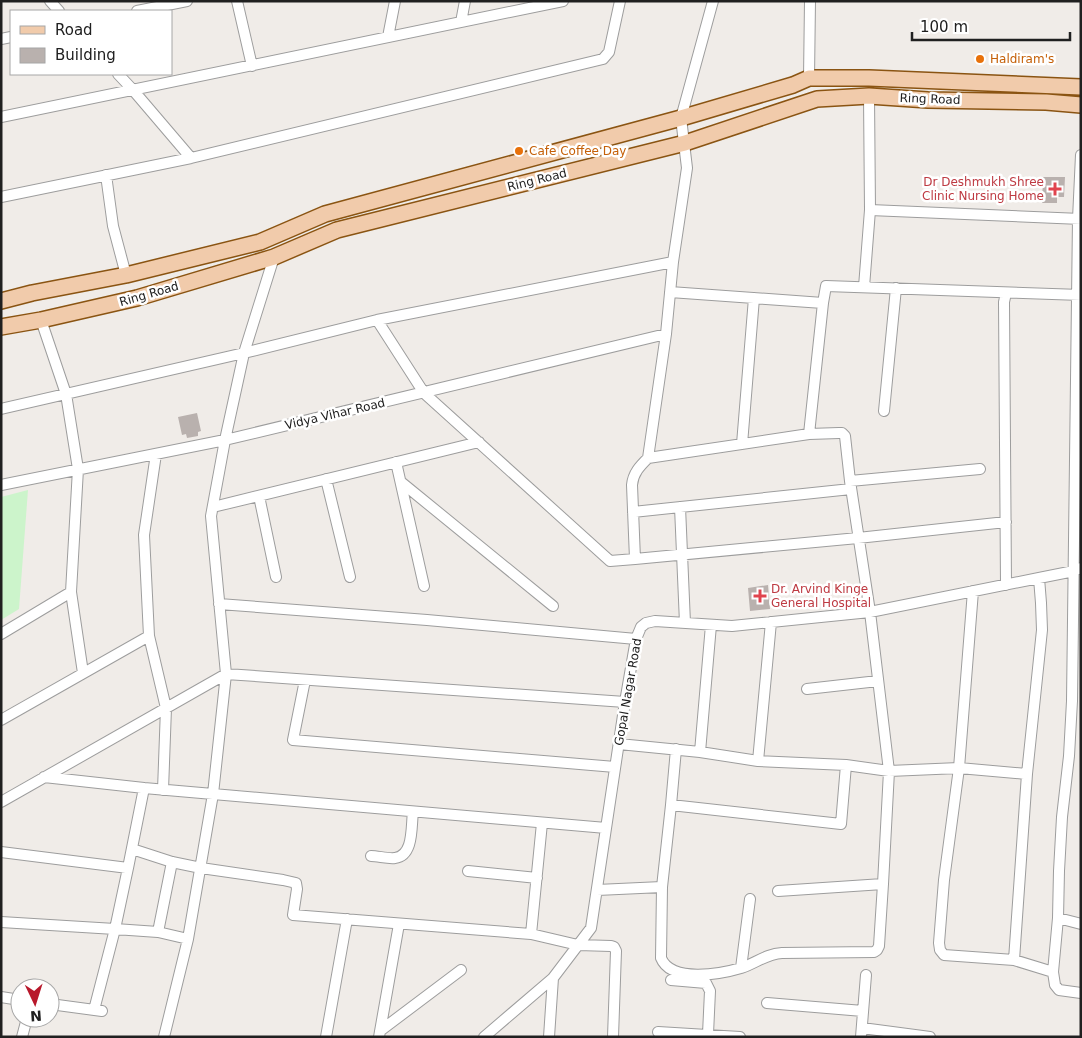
<svg xmlns="http://www.w3.org/2000/svg" width="1082" height="1038" font-family="'DejaVu Sans',sans-serif">
<style>
.park{fill:#ccf4cb}
.building{fill:#b9b1ae}
.lines{fill:none;stroke-linecap:round;stroke-linejoin:round}
.minor-casing{stroke:#9d9d9d;stroke-width:12}
.primary-casing{stroke:#8a5412;stroke-width:18}
.minor{stroke:#fff;stroke-width:10}
.primary{stroke:#f1cbab;stroke-width:15}
.food-dot{fill:#e8710a;stroke:#fff;stroke-width:2}
.health-dot{fill:#e0444e;stroke:#fff;stroke-width:2}
.labels{text-anchor:middle;dominant-baseline:central;stroke-width:5;stroke-linejoin:round;paint-order:stroke}
.food-label{font-size:12px;fill:#c56008;stroke:#fff;text-anchor:start}
.street-label{font-size:12px;fill:#202020;stroke:#fff}
.health-label{font-size:12px;fill:#be3a42;stroke:#fff;text-anchor:end}
</style>
<rect width="100%" height="100%" fill="#f0ece8"/>
<path class="park" d="M 28,490 L 19,609 L 1,620 L 1,497 Z"/>
<path class="building" d="M 1043,177 L 1065,177 L 1064,197 L 1057,197 L 1057,203 L 1042,203 Z
M 197,413 L 201,431 L 198,432 L 198,436 L 187,438 L 186,434 L 182,435 L 178,417 Z
M 768,585 L 770,609 L 750,611 L 748,588 Z"/>
<g class="lines">
<defs>
<path id="minor" d="M 50,1 L 59,11
M 237,1 L 252,66
M 137,11 L 187,1
M 461,22 L 465,1
M 388,37 L 395,1
M 1,39 L 11,37
M 118,74 L 133,90 L 191,158
M 809,78 L 810,1
M 1,117 L 563,1
M 106,175 L 113,226 L 126,275
M 1,197 L 191,158 L 603,59 L 609,52 L 620,1
M 870,210 L 1081,219
M 274,257 L 244,353 L 225,440 L 211,516 L 226,674 L 213,794 L 606,828
M 864,287 L 870,210 L 869,96
M 670,292 L 823,303 L 826,286 L 1081,295
M 1006,293 L 1004,302 L 1006,585
M 41,320 L 66,394 L 78,469 L 71,592 L 83,673
M 377,320 L 424,393 L 610,561 L 635,559 L 632,485 C 633,473 640,466 648,458 L 666,334 L 673,262 L 687,168 L 681,118 L 713,1
M 1,409 L 244,353 L 377,320 L 673,262
M 884,411 L 896,288
M 809,434 L 823,303
M 742,444 L 754,298
M 156,454 L 144,535 L 149,636 L 166,708 L 163,790
M 648,458 L 809,434 L 839,433 L 842,433 L 845,436 L 850,481 L 870,612 L 889,771 L 883,884 L 879,946 L 877,950 L 874,952 L 782,953 C 766,954 756,963 741,968 C 721,974 671,983 661,958 L 662,887 L 671,805 L 841,824 L 846,765
M 396,462 L 424,586
M 326,479 L 350,577
M 850,481 L 980,469
M 401,482 L 553,606
M 1,485 L 225,440 L 666,334
M 259,496 L 276,577
M 213,507 L 479,442
M 680,507 L 685,623
M 633,512 L 851,489
M 635,559 L 858,538 L 1006,522
M 219,604 L 427,620 L 636,639
M 1,634 L 71,592
M 305,680 L 293,740 L 615,767
M 807,689 L 878,681
M 1,720 L 149,636
M 619,744 L 700,752 L 711,625
M 700,752 L 758,761 L 846,765 L 889,771 L 959,768 L 973,591
M 758,761 L 771,622
M 1027,774 L 959,768 L 944,880 L 939,943 L 940,950 L 944,955 L 1014,960 L 1027,774 L 1042,630 L 1041,603 L 1039,578
M 44,777 L 144,788
M 1,802 L 226,674 L 625,702
M 671,805 L 676,749
M 542,823 L 531,934 L 578,945 L 611,946 L 614,947 L 616,951 L 613,1037
M 132,849 L 172,862 L 201,868 L 283,880 L 296,883 L 297,889 L 293,915 L 531,934
M 1,852 L 128,868 L 144,788 L 213,794 L 188,939 L 164,1037
M 371,856 C 378,856 388,859 395,858 C 414,856 411,826 413,812
M 468,871 L 537,878
M 597,890 L 662,887
M 778,891 L 883,884
M 1058,918 L 1059,871 L 1062,817 L 1069,756 L 1072,701 L 1078,219 L 1081,155
M 1,922 L 115,929 L 128,868
M 1081,924 L 1058,918 L 1053,972 L 1055,985 L 1059,990 L 1081,993
M 158,932 L 172,862
M 1014,960 L 1053,972
M 741,968 L 750,899
M 671,980 L 706,983 L 710,991 L 708,1034
M 1,997 L 20,1000
M 767,1003 L 863,1011
M 50,1004 L 102,1011
M 94,1010 L 115,929 L 158,932 L 188,939
M 862,1028 L 930,1037
M 380,1031 L 461,970
M 658,1032 L 740,1037
M 22,1037 L 27,1018
M 326,1037 L 347,919
M 379,1037 L 399,924
M 484,1037 L 553,978 L 591,928 L 625,702 L 636,639 L 641,627 L 646,623 L 655,621 L 732,626 L 870,612 L 1039,578 L 1074,571 L 1081,568
M 549,1037 L 553,978
M 861,1037 L 866,975"/>
<path id="primary" d="M 1,301 L 32,293 L 126,275 L 260,242 L 325,214 L 681,118 L 793,85 L 809,78 L 869,78 L 1081,87
M 1,327 L 41,320 L 137,298 L 274,257 L 337,230 L 685,143 L 817,99 L 869,96 L 928,100 L 1046,102 L 1081,105"/>
</defs>
<use href="#minor" class="minor-casing"/>
<use href="#primary" class="primary-casing"/>
<use href="#minor" class="minor"/>
<use href="#primary" class="primary"/>
</g>
<g class="food-dot">
<circle cx="980" cy="59" r="5"/>
<circle cx="519" cy="151" r="5"/>
</g>
<g class="health-dot">
<path d="M1052.5 181.5h5v5h5v5h-5v5h-5v-5h-5v-5h5z"/>
<path d="M757.5 588.5h5v5h5v5h-5v5h-5v-5h-5v-5h5z"/>
</g>
<g class="labels">
<g class="food-label">
<text x="990" y="59">Haldiram's</text>
<text x="529" y="151">Cafe Coffee Day</text>
</g>
<g class="street-label">
<text transform="translate(930 99) rotate(2)">Ring Road</text>
<text transform="translate(537 180) rotate(-14)">Ring Road</text>
<text transform="translate(149 294) rotate(-16)">Ring Road</text>
<text transform="translate(335 414) rotate(-13)">Vidya Vihar Road</text>
<text transform="translate(628 692) rotate(-80)">Gopal Nagar Road</text>
</g>
<g class="health-label">
<text x="1044" y="182">Dr Deshmukh Shree<tspan x="1044" dy="14">Clinic Nursing Home</tspan></text>
<text x="771" y="589" text-anchor="start">Dr. Arvind Kinge<tspan x="771" dy="14">General Hospital</tspan></text>
</g>
</g>
<rect width="1082" height="1038" fill="none" stroke="#202020" stroke-width="5"/>
<rect x="10" y="10" width="162" height="65" fill="#ffffff" stroke="#a6a6a6"/>
<rect x="20" y="26" width="25" height="8" fill="#f1cbab" stroke="#a6a6a6"/>
<text x="55" y="35" font-size="15" fill="#202020">Road</text>
<rect x="20" y="48" width="25" height="15" fill="#b9b1ae" stroke="#a6a6a6"/>
<text x="55" y="60" font-size="15" fill="#202020">Building</text>
<g transform="translate(35 1003) rotate(176)"><circle r="24" fill="#ffffff" stroke="#a6a6a6"/>
<path d="M0-4L9 19L0 12L-9 19Z" fill="#b8182b"/>
<text y="-8" font-size="14" font-weight="bold" text-anchor="middle" fill="#202020">N</text>
</g>
<path d="M912 32v8h158v-8" fill="none" stroke="#202020" stroke-width="2.5"/>
<text x="920" y="32" font-size="15" fill="#202020" stroke="#ffffff" stroke-width="4" paint-order="stroke">100 m</text>
</svg>
